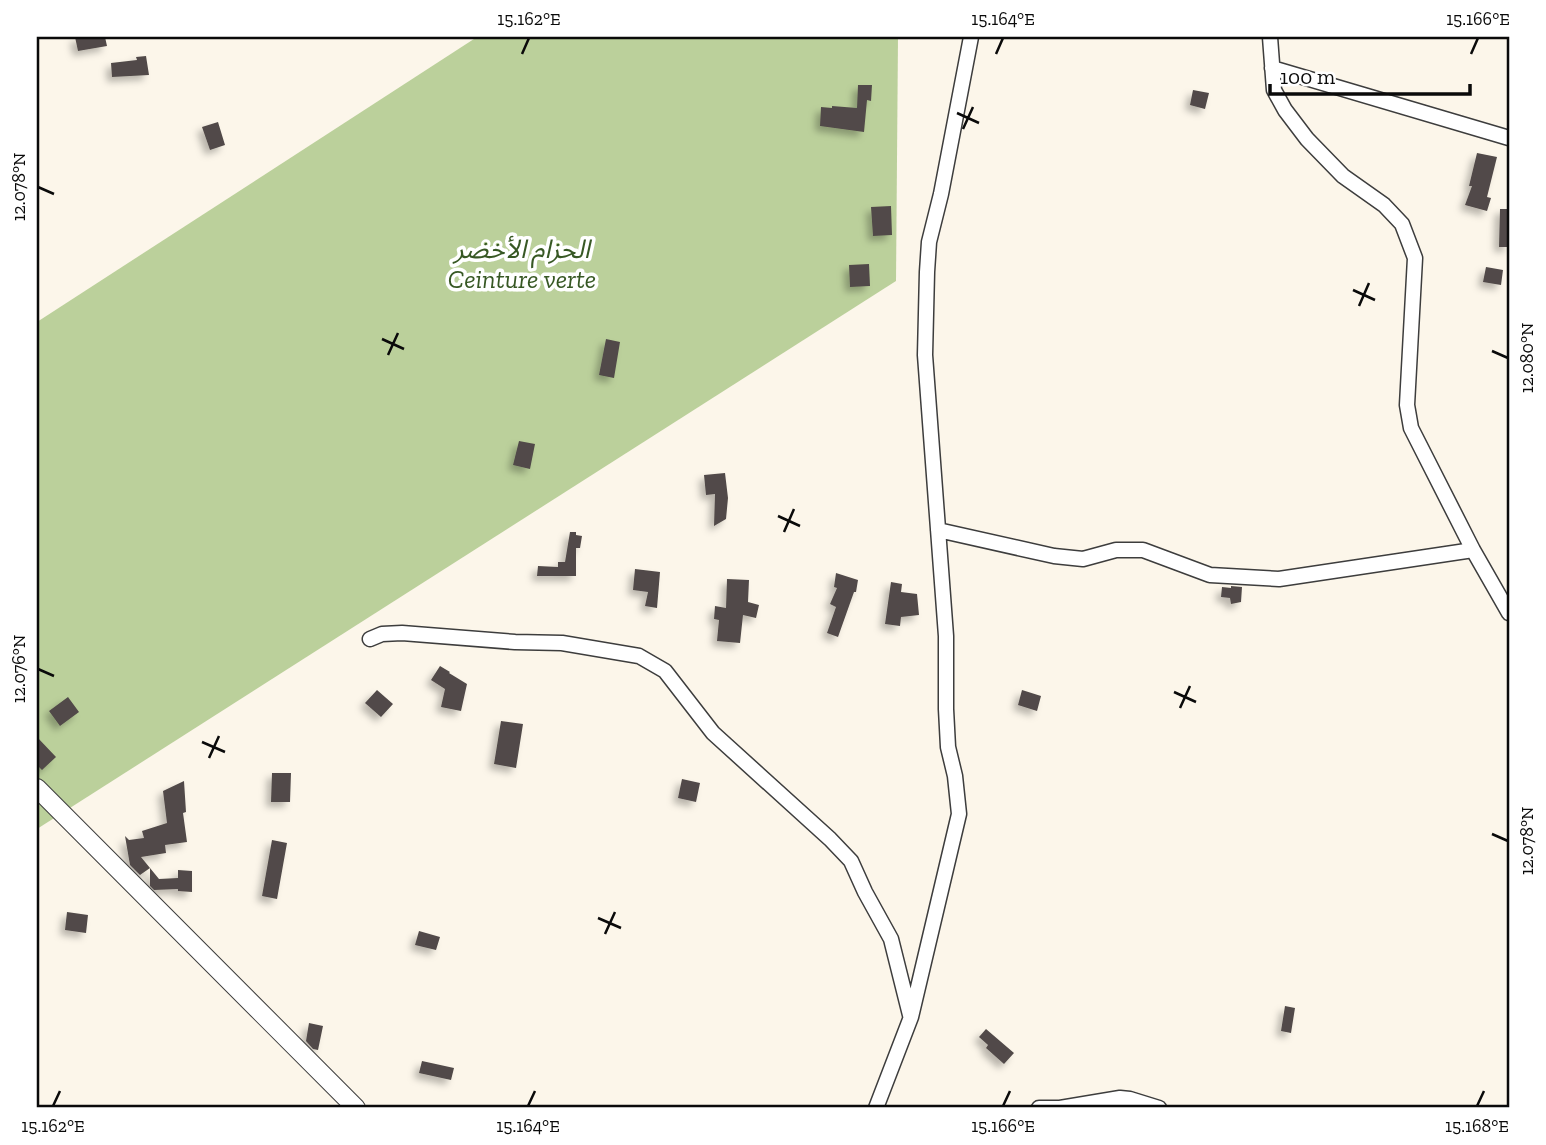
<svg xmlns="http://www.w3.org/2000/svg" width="1546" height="1145" font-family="'Zilla Slab','Noto Sans Arabic',serif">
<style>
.forest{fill:#bbd09b}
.building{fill:#514a48;filter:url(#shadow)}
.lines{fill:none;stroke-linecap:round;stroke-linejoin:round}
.minor-casing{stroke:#3d3d3d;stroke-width:17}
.tertiary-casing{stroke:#3d3d3d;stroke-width:20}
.minor{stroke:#fff;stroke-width:14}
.tertiary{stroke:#fff;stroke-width:18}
.ticks{fill:none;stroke:#0a0a0a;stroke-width:2.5}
.labels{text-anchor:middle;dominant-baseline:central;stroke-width:7;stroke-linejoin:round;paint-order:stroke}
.park-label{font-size:26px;font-style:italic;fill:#375824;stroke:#fff}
.neatline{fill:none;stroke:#0a0a0a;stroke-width:2.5}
.ticks-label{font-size:18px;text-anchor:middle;fill:#0a0a0a}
</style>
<defs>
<filter id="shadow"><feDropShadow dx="-5" dy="5" stdDeviation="3.5" flood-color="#0004"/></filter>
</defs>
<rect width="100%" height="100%" fill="#fcf6ea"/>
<path class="forest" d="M 477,37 L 898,37 L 896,281 L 37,829 L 37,322 Z"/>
<path class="building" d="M 75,37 L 105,37 L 107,46 L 78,51 Z
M 146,56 L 149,75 L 112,77 L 111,63 L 137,60 L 136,57 Z
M 858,85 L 872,85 L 871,101 L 867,100 L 864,132 L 820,126 L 821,107 L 832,108 L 832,106 L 857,108 Z
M 1193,90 L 1209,93 L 1205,109 L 1190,105 Z
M 218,122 L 225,145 L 210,150 L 202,127 Z
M 1477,153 L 1497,157 L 1487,197 L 1491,198 L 1487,211 L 1465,205 L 1472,186 L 1469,186 Z
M 891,206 L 892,235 L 873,236 L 871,207 Z
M 1500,209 L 1509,209 L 1509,247 L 1499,247 Z
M 869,264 L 870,286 L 850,287 L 849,265 Z
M 1486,267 L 1503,270 L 1501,285 L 1483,282 Z
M 606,339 L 620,342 L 614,378 L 599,375 Z
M 519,441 L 535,444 L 530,469 L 513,465 Z
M 725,473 L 728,498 L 726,519 L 714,526 L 715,494 L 706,495 L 704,475 Z
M 570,532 L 576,532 L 576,535 L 582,536 L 580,548 L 576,548 L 576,576 L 537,576 L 538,566 L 558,567 L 558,562 L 565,562 Z
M 635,569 L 660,572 L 657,608 L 645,606 L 648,592 L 633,590 Z
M 836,573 L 858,580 L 856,592 L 854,592 L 838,637 L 827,633 L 836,607 L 830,604 L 837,588 L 834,587 Z
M 727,579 L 749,580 L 748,602 L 759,605 L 756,618 L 743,615 L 740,643 L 717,641 L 719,620 L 714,619 L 715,606 L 726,608 Z
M 891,582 L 902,584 L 901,592 L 917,594 L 919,615 L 901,617 L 900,626 L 885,624 Z
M 1231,586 L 1242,587 L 1241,602 L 1231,604 L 1230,598 L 1221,597 L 1222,587 L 1231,588 Z
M 440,666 L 450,672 L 449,673 L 467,684 L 461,711 L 441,707 L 445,689 L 431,680 Z
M 377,690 L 393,704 L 381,717 L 365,703 Z
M 1022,690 L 1041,696 L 1037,711 L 1018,705 Z
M 68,697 L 79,712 L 60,726 L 49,711 Z
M 501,721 L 523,724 L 516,768 L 494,764 Z
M 37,737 L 56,757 L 42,770 L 37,765 Z
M 272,773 L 291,773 L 290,802 L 271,802 Z
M 682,779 L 700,783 L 696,802 L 678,798 Z
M 184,781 L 186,812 L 183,813 L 187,842 L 165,845 L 166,853 L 141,857 L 159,879 L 178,878 L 178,870 L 192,871 L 192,892 L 178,891 L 178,889 L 154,890 L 150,886 L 150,868 L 140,875 L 130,865 L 125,836 L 129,840 L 144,838 L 142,831 L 167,823 L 163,791 Z
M 272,840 L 287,843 L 277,899 L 262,896 Z
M 67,912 L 88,915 L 86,933 L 65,930 Z
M 419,931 L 440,937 L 436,950 L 415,945 Z
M 1285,1006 L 1295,1008 L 1291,1033 L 1281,1031 Z
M 309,1023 L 323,1026 L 318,1050 L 313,1049 L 306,1041 Z
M 986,1029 L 1014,1053 L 1004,1064 L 986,1048 L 988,1045 L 979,1037 Z
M 422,1061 L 454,1068 L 451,1080 L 419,1073 Z"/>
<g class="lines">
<defs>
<path id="minor" d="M 1270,37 L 1274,90 L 1285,110 L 1307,139 L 1343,176 L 1384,205 L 1402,224 L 1415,258 L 1407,405 L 1411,428 L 1473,550 L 1509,613
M 1272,68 L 1509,138
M 938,530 L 1054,556 L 1083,559 L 1116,550 L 1143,550 L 1210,575 L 1279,579 L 1473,550
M 370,639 L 382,634 L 402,633 L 515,642 L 562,643 L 639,656 L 665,671 L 713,733 L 830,839 L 851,861 L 865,892 L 891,939 L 910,1015
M 876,1108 L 911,1017 L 959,814 L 955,776 L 948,747 L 946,709 L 946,636 L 925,355 L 927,272 L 929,242 L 941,194 L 971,37
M 1039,1108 L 1060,1108 L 1120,1098 L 1130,1099 L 1159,1108"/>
<path id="tertiary" d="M 37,788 L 356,1108"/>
</defs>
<use href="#minor" class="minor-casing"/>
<use href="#tertiary" class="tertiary-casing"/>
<use href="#minor" class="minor"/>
<use href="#tertiary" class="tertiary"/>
</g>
<path class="ticks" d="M 522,54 L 529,38M 996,54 L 1003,38M 1471,54 L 1478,38M 957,113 L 979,123M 963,129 L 973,107M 38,187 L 54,194M 1353,290 L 1375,300M 1359,306 L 1369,283M 382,339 L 404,349M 1492,351 L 1508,358M 388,355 L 398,333M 778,516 L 800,526M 784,532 L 794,509M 38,669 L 54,676M 1174,692 L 1196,702M 1180,708 L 1190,686M 202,742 L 225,752M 209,758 L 219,736M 1492,834 L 1508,841M 598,918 L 621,928M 605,934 L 615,912M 53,1106 L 60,1091M 528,1106 L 535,1091M 1003,1106 L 1010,1091M 1477,1106 L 1484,1091"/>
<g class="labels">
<g class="park-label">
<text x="522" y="249">الحزام الأخضر<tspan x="522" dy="30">Ceinture verte</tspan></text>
</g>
</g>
<rect width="1546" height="1145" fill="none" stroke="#ffffff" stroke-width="77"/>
<path d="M1270 84v10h200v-10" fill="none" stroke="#0a0a0a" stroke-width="3.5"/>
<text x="1280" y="84" font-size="21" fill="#0a0a0a" stroke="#ffffff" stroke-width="5" paint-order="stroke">100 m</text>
<rect x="38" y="38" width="1470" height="1068" class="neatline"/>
<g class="ticks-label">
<text x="529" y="25">15.162°E</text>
<text x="1003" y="25">15.164°E</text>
<text x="1478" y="25">15.166°E</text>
<text transform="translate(19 187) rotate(-90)" y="6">12.078°N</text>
<text transform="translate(1527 358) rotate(-90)" y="6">12.080°N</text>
<text transform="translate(19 669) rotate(-90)" y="6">12.076°N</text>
<text transform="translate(1527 841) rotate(-90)" y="6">12.078°N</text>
<text x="53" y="1132">15.162°E</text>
<text x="528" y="1132">15.164°E</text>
<text x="1003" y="1132">15.166°E</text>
<text x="1477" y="1132">15.168°E</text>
</g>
</svg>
